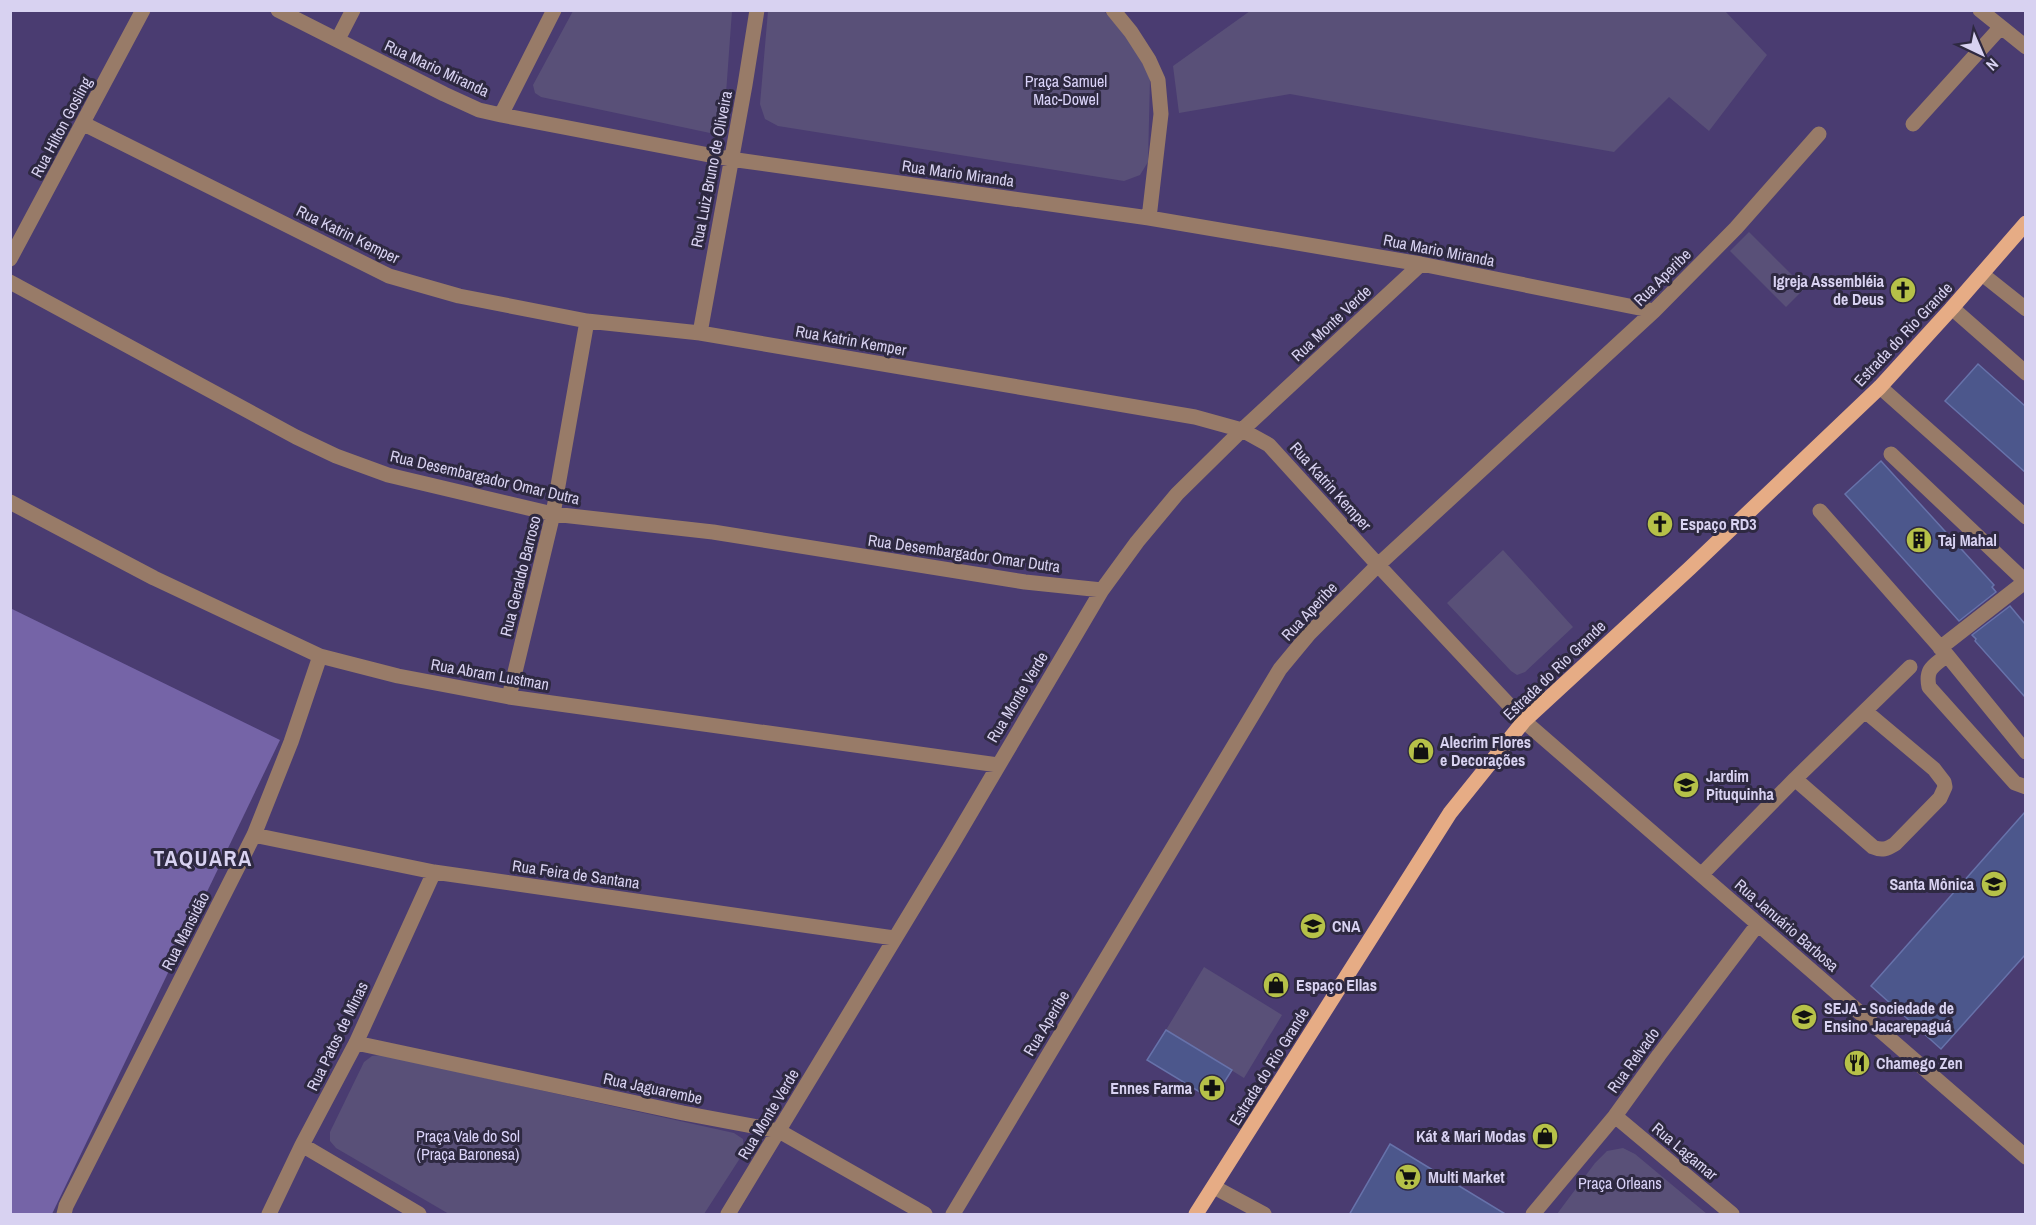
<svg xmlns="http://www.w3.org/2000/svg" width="2036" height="1225" font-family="'Archivo Narrow',sans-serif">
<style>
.green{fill:#595078}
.forest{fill:#7564a7}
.building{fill:#4c578c;stroke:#6772aa;stroke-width:1.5}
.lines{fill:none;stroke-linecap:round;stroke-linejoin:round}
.minor{stroke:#987b68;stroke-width:15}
.major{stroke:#e6ac85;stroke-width:15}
.labels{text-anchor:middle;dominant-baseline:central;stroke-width:6;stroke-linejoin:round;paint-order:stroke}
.street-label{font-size:16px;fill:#d8d2f1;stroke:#2e2941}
.park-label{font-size:16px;fill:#dad3f9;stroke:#2e2941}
.poi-label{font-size:16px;font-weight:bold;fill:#d8d2f1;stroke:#2e2941;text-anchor:start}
.district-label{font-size:22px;font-weight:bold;letter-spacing:1.5px;fill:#d8d2f1;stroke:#2e2941}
</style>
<rect width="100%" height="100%" fill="#4a3c71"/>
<path class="green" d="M 573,11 L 732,11 L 724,121 L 719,130 L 710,133 L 541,97 L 535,93 L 533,85 Z
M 768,11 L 1104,11 L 1138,50 L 1150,79 L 1148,162 L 1140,175 L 1124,181 L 778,126 L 765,119 L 760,104 Z
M 1250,11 L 1725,11 L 1767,55 L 1709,131 L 1669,97 L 1614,152 L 1290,94 L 1179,113 L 1173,66 Z
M 1749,232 L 1805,288 L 1786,307 L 1730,251 Z
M 1503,550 L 1573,627 L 1525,672 L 1517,675 L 1511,671 L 1447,603 Z
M 1204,967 L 1282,1015 L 1244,1078 L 1166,1030 Z
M 381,1055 L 734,1133 L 743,1139 L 744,1152 L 704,1214 L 449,1214 L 336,1148 L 330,1141 L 330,1132 L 364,1062 L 372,1056 Z
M 1623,1148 L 1635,1154 L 1707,1214 L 1557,1214 L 1595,1163 L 1607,1151 Z"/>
<path class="forest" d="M 10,608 L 280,740 L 52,1214 L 11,1214 Z"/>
<path class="building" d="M 1978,364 L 2025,406 L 2025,472 L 1945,401 Z
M 1881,461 L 1994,585 L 1992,587 L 1996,592 L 1959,621 L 1845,494 Z
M 2010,606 L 2025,624 L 2025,697 L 1975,641 L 1976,639 L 1972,635 Z
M 2025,812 L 2025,955 L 1941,1049 L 1871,986 Z
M 1166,1030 L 1232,1070 L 1213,1100 L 1147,1060 Z
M 1390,1144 L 1507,1215 L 1349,1215 Z"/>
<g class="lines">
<path class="minor" d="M 278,10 L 444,94 L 479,110 L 501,115 L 730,159 L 1149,218 L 1421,264 L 1654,311
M 1113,10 L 1131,32 L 1149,60 L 1158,80 L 1161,114 L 1149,218
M 1980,10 L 2026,47
M 338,39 L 353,10
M 501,115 L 554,10
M 84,124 L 389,276 L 459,296 L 587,321 L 700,333 L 1195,417 L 1242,430 L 1269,445 L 1378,565 L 1524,721 L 2026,1157
M 1913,124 L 2000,28
M 10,259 L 143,10
M 1982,274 L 2026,309
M 10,282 L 296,437 L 336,456 L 388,475 L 553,514 L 713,532 L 1025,582 L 1102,590
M 1952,308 L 2026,373
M 700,333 L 745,85 L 757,10
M 1880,387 L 2026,517
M 1891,454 L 2026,582
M 10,502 L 154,578 L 320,656 L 398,676 L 509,697 L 998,765
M 1820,511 L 1947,655 L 2026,752
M 1940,648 L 2026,581
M 1947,655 C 1934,666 1925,668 1929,687 L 2015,783 L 2026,787
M 509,697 L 553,514 L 587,321
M 1795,779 L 1873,847 C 1882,851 1887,849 1895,844 L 1940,798 L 1945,787 L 1944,782 L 1934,769 L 1865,711
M 254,835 L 434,872 L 894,938
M 1702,874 L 1795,779 L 1910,667
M 356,1043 L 683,1113 L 779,1131 L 925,1214
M 1615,1116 L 1732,1214
M 302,1145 L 419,1214
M 1214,1187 L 1264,1214
M 64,1214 L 66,1206 L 254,835 L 291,742 L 320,656
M 269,1214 L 302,1145 L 356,1043 L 434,872
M 728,1214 L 951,846 L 1102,590 L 1137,542 L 1177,494 L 1242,430 L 1421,264
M 953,1214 L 1280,669 L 1309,634 L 1378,565 L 1654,311 L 1736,228 L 1819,134
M 1533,1214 L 1615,1116 L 1659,1055 L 1758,924"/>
<path class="major" d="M 1196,1214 L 1450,813 L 1524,721 L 1690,568 L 1880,387 L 1952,308 L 2026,223"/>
</g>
<defs>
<symbol id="church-disc" viewBox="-11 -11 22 22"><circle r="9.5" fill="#b6c148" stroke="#2e2941"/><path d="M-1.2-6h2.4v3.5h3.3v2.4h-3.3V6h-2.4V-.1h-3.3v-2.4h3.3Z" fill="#111"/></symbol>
<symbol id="building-disc" viewBox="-11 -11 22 22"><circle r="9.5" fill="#b6c148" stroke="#2e2941"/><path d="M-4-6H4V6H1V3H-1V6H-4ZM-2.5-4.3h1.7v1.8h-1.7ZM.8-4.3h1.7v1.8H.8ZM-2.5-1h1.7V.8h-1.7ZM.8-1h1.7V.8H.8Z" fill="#111"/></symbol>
<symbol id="shop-disc" viewBox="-11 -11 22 22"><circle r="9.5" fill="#b6c148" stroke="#2e2941"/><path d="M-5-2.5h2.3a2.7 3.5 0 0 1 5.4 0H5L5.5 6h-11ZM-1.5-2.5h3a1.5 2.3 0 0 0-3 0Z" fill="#111"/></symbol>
<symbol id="school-disc" viewBox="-11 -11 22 22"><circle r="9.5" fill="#b6c148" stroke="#2e2941"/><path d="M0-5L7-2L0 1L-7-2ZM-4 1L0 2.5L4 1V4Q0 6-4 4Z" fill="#111"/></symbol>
<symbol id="restaurant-disc" viewBox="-11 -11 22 22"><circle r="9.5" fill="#b6c148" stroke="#2e2941"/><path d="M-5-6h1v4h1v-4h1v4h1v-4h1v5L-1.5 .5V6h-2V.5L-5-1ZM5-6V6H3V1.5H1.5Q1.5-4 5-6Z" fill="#111"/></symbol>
<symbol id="pharmacy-disc" viewBox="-11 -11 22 22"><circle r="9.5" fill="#b6c148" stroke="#2e2941"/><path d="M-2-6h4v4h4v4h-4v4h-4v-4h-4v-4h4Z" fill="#111"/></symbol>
<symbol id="supermarket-disc" viewBox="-11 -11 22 22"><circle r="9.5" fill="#b6c148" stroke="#2e2941"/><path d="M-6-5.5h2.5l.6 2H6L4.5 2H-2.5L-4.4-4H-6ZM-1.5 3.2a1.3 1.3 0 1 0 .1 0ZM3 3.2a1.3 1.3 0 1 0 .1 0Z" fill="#111"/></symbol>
</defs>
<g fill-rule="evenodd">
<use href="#church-disc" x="1888" y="275" width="30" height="30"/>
<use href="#church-disc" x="1645" y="509" width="30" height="30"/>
<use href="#building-disc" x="1904" y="525" width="30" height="30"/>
<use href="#shop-disc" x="1406" y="736" width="30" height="30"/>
<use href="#school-disc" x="1671" y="770" width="30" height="30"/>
<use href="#school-disc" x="1979" y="869" width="30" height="30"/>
<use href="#school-disc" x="1298" y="911" width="30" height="30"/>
<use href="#shop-disc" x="1261" y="970" width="30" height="30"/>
<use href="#school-disc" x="1789" y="1002" width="30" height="30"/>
<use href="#restaurant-disc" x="1842" y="1048" width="30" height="30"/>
<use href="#pharmacy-disc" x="1197" y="1073" width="30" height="30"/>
<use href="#shop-disc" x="1530" y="1121" width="30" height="30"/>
<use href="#supermarket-disc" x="1393" y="1162" width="30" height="30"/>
</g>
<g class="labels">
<g class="street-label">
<text transform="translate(437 68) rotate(25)">Rua Mario Miranda</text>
<text transform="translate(61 127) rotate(-62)">Rua Hilton Gosling</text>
<text transform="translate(711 169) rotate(-79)">Rua Luiz Bruno de Oliveira</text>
<text transform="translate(958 173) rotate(8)">Rua Mario Miranda</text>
<text transform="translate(348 234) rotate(26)">Rua Katrin Kemper</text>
<text transform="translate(1439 250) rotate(11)">Rua Mario Miranda</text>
<text transform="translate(1662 277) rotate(-45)">Rua Aperibe</text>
<text transform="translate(1331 323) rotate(-43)">Rua Monte Verde</text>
<text transform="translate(1903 334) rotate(-47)">Estrada do Rio Grande</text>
<text transform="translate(851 340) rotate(10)">Rua Katrin Kemper</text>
<text transform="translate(485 477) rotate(13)">Rua Desembargador Omar Dutra</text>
<text transform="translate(1331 486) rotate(48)">Rua Katrin Kemper</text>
<text transform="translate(964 553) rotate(8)">Rua Desembargador Omar Dutra</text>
<text transform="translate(520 576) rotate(-76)">Rua Geraldo Barroso</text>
<text transform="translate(1309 611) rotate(-47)">Rua Aperibe</text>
<text transform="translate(1554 670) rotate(-44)">Estrada do Rio Grande</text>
<text transform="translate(490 674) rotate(10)">Rua Abram Lustman</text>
<text transform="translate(1017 697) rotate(-59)">Rua Monte Verde</text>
<text transform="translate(576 874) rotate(8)">Rua Feira de Santana</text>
<text transform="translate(1787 925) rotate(41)">Rua Januário Barbosa</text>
<text transform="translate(185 931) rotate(-63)">Rua Mansidão</text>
<text transform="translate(1046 1023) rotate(-59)">Rua Aperibe</text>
<text transform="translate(337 1036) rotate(-64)">Rua Patos de Minas</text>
<text transform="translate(1633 1060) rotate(-54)">Rua Relvado</text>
<text transform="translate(1269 1066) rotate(-58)">Estrada do Rio Grande</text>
<text transform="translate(653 1088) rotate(12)">Rua Jaguarembe</text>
<text transform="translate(768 1114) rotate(-59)">Rua Monte Verde</text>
<text transform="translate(1685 1151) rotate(40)">Rua Lagamar</text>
</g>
<g class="park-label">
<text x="1066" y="81">Praça Samuel<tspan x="1066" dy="18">Mac-Dowel</tspan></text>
<text x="468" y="1136">Praça Vale do Sol<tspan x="468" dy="18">(Praça Baronesa)</tspan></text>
<text x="1620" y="1183">Praça Orleans</text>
</g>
<g class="poi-label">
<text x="1884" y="281" text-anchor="end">Igreja Assembléia<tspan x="1884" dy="18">de Deus</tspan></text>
<text x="1680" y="524">Espaço RD3</text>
<text x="1938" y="540">Taj Mahal</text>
<text x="1440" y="742">Alecrim Flores<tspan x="1440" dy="18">e Decorações</tspan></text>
<text x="1706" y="776">Jardim<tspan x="1706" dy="18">Pituquinha</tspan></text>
<text x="1974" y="884" text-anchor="end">Santa Mônica</text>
<text x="1332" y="926">CNA</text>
<text x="1296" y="985">Espaço Ellas</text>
<text x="1824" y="1008">SEJA - Sociedade de<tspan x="1824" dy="18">Ensino Jacarepaguá</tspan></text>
<text x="1876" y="1063">Chamego Zen</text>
<text x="1192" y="1088" text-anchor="end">Ennes Farma</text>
<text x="1526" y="1136" text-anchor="end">Kát &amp; Mari Modas</text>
<text x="1428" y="1177">Multi Market</text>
</g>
<g class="district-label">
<text x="203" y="858">TAQUARA</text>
</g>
</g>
<rect width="2036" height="1225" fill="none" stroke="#d8d2f1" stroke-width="24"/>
<g transform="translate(1982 54) rotate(136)" stroke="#2e2941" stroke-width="4.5" paint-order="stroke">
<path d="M0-4.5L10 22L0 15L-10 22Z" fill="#d8d2f1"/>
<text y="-9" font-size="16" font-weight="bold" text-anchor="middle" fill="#d8d2f1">N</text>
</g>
</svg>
